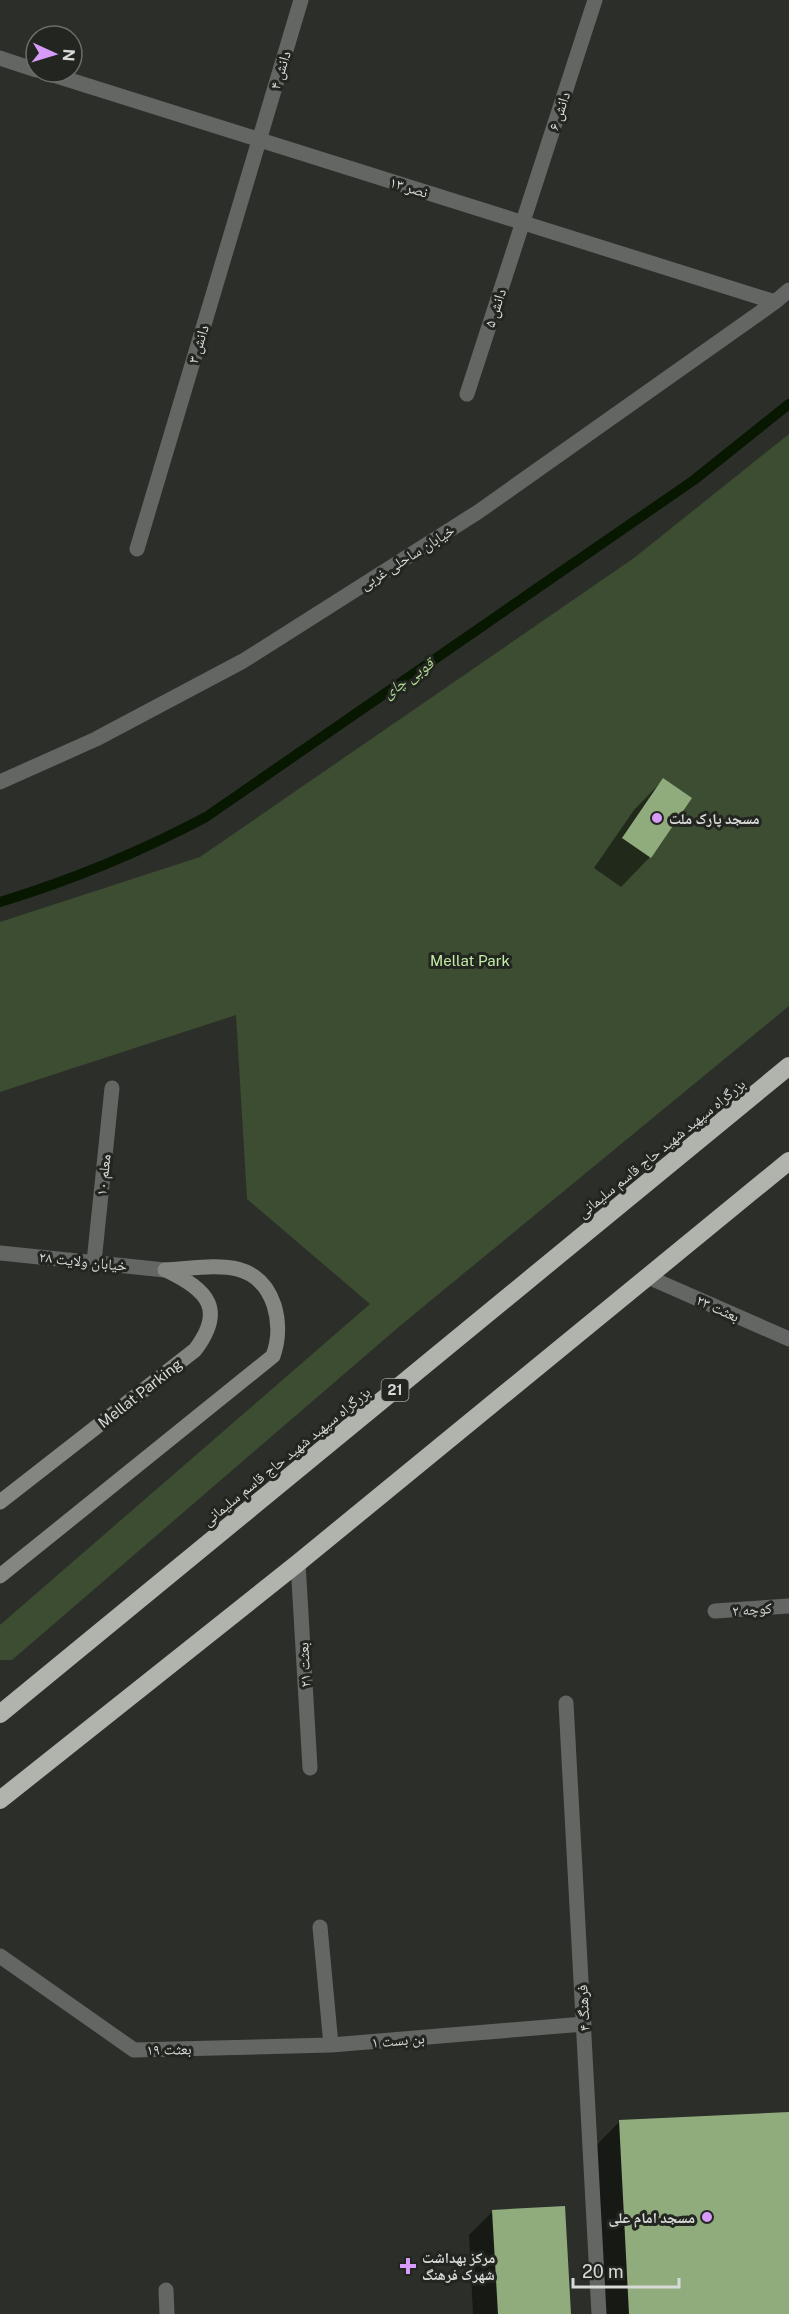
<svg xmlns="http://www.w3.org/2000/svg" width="789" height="2314" font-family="'Public Sans','Noto Naskh Arabic',sans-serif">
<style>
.green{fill:#3c4d31}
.shadow{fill:#0007}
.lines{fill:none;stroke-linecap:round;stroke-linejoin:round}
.stream{stroke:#071700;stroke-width:10}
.building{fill:#90ac7d}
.lane{stroke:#646663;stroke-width:15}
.street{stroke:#646663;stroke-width:15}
.secondary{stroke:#838681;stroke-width:15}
.highway{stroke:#b0b4ad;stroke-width:18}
.poi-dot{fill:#d79bf9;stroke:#222520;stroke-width:2}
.labels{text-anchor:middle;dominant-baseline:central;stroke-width:6;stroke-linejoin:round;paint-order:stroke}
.shield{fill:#222520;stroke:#a1a4a0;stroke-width:1.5}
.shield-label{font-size:14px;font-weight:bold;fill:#d8dad7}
.street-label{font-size:15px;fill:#d8dad7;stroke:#222520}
.poi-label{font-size:15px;font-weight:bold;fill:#d8dad7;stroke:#222520;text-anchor:start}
.park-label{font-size:15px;fill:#c3eda6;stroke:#222520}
.water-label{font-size:16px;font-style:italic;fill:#b0d993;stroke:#222520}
</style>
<rect width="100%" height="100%" fill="#2c2f29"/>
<path class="green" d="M 789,434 L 789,1006 L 401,1325 L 12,1660 L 0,1660 L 0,1625 L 370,1304 L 247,1199 L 236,1015 L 0,1092 L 0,922 L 200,857 L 634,558 Z"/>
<path class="shadow" d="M 663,780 L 650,857 L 621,887 L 594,868 L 634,810 Z
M 789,2114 L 789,2314 L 598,2314 L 591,2151 L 620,2121 Z
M 493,2211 L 570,2314 L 473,2314 L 469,2235 Z"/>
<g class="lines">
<path class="stream" d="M 0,902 C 72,880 140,852 206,817 L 694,480 L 789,404"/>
</g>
<path class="building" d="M 663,778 L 692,798 L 651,858 L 622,838 Z
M 789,2112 L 789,2314 L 629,2314 L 619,2120 Z
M 565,2206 L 571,2314 L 498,2314 L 492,2210 Z"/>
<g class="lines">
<path class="lane" d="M 467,394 L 595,0
M 137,549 L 301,0
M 94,1262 L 112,1088
M 648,1277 L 789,1339
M 166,2290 L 167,2314"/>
<path class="street" d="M 0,58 L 36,70
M 44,72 L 775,302
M 0,782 L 96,739 L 243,661 L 478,512 L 775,302 L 789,290
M 0,1253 L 165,1270
M 298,1563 L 310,1768
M 715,1611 L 789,1606
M 566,1703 L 599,2314
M 320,1927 L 331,2045 L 584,2024
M 0,1956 L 134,2050 L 331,2045"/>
<path class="secondary" d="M 0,1502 L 195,1350 C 226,1309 207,1290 168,1271
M 0,1576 L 273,1356 C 279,1340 279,1321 274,1305 C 257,1254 208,1268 165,1270"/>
<path class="highway" d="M 0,1714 L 789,1066
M 0,1800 L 298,1563 L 789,1161"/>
</g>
<g class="poi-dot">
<circle cx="657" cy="818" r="6"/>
<circle cx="707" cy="2217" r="6"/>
<path d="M405 2257h6v6h6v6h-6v6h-6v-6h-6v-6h6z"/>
</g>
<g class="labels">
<rect class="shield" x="381.5" y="1379" width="27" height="22" rx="4.5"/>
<g class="shield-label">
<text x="395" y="1390">21</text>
</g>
<g class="street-label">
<text transform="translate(280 70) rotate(-73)">دانش ۴</text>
<text transform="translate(559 111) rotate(-72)">دانش ۶</text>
<text transform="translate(409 187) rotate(17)">نصر ۱۳</text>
<text transform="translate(495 308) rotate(-72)">دانش ۵</text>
<text transform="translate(198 344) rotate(-73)">دانش ۳</text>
<text transform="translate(407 557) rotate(-32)">خیابان ساحلی غربی</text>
<text transform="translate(661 1148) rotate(-39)">بزرگراه سپهبد شهید حاج قاسم سلیمانی</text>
<text transform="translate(103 1175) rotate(-84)">معلم ۱۰</text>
<text transform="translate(83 1261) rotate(6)">خیابان ولایت ۲۸</text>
<text transform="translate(718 1308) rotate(24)">بعثت ۲۳</text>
<text transform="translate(140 1393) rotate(-38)">Mellat Parking</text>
<text transform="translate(286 1456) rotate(-39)">بزرگراه سپهبد شهید حاج قاسم سلیمانی</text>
<text transform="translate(752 1609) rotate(-4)">کوچه ۲</text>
<text transform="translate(304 1665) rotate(-93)">بعثت ۲۱</text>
<text transform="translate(583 2008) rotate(-93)">فرهنگ ۴</text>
<text transform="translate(398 2040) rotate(-5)">بن بست ۱</text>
<text transform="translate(169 2049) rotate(-1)">بعثت ۱۹</text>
</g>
<g class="poi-label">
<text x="669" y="818">مسجد پارک ملت</text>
<text x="695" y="2217" text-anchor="end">مسجد امام علی</text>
<text x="422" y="2257">مرکز بهداشت<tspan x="422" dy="17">شهرک فرهنگ</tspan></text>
</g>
<g class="park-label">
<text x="470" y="960">Mellat Park</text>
</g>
<g class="water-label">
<text transform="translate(408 678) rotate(-35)">قوبی چای</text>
</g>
</g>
<g transform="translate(54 54) rotate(94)"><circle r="28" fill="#222520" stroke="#6b6d69" stroke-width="1.5"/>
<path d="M0-4.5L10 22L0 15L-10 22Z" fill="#d79bf9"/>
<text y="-9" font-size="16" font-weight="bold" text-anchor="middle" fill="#d8dad7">N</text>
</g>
<path d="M573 2278v9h106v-9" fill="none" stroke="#d8dad7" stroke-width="3"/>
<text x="582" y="2278" font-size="18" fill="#d8dad7" stroke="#222520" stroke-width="4.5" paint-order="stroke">20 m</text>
</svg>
